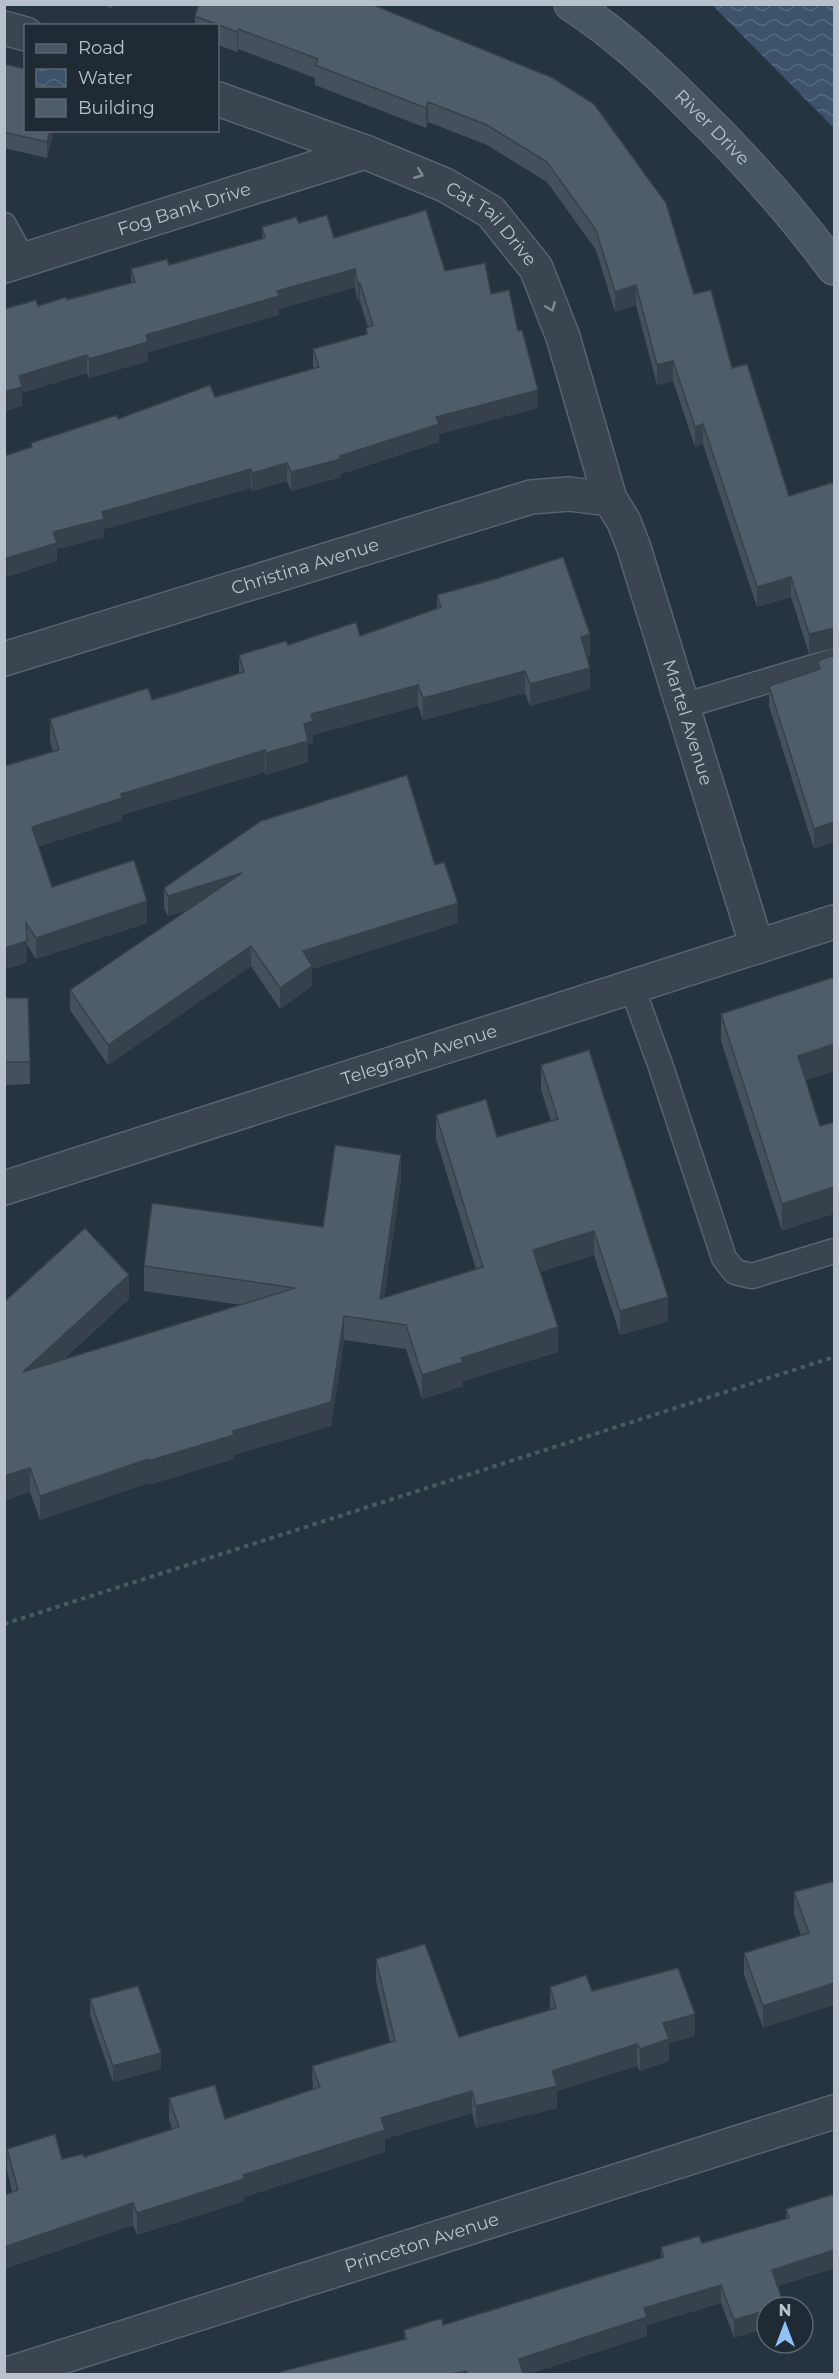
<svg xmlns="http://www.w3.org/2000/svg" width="839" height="2379" font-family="Montserrat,sans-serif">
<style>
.water{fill:url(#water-waves)}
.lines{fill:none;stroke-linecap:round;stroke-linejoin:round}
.lane-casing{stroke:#58636e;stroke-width:27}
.street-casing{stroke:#58636e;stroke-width:36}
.secondary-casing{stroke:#58636e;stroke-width:36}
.path{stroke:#465d5e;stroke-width:4;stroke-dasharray:4.5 4.5;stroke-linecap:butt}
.lane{stroke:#3a4550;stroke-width:24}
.street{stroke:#3a4550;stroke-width:33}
.secondary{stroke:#485563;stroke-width:33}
.wall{fill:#44505c}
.shaded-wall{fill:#37414b}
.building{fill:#4f5d6b;stroke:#37414b;stroke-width:1.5}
.oneway{stroke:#7f8994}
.labels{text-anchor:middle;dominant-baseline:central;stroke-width:4.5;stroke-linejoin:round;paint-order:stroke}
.street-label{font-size:18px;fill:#b7c0cb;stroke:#1f2a35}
</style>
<defs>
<pattern id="water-waves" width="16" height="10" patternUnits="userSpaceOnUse" patternTransform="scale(1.5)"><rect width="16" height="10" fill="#3c5369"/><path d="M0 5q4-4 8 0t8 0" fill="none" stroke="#566a7d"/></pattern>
</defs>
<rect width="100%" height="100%" fill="#263440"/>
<path class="water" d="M 712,5 L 834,5 L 834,128 Z"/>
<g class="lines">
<defs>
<path id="lane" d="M 4,225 L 23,260
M 683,706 L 834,661
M 632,987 L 660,1064 L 724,1258 L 735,1272 L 752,1276 L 834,1251"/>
<g id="street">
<path d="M 4,28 L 26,34"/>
<path id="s1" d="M 218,99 L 365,152 L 445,185 L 491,212 L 536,268 L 563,337 L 610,499 L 624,522 L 634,548 L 757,947"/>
<path id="s2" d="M 4,266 L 365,152"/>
<path id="s3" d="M 4,659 L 531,497 L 569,494 L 610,499"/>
<path id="s4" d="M 4,1188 L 834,922"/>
<path id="s5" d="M 8,2374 L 834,2112"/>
</g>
<g id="secondary">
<path id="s6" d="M 571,4 C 618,35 650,65 689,104 C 742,155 790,209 834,268"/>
</g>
</defs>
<use href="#lane" class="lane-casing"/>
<use href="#street" class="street-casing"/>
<use href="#secondary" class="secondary-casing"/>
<path class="path" d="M 4,1624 L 834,1357"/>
<use href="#lane" class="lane"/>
<use href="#street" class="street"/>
<use href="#secondary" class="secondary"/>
</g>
<path class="wall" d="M 99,4 L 114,4 L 112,8 Z
M 371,4 L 694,294 L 732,368 L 789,496 L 834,482 L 834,648 L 809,654 L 791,597 L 757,607 L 703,444 L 695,447 L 673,381 L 657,385 L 636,305 L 615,312 L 596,250 L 547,182 L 487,145 L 428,122 L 426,128 L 315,85 L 315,78 L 238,49 L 237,52 L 218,45 L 218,26 L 195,26 L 195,16 Z
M 4,64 L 54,130 L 47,158 L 4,148 Z
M 299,223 L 334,238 L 445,271 L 491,294 L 518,331 L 538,408 L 439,434 L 439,442 L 341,474 L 341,477 L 291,491 L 287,481 L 252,491 L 251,488 L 104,529 L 104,537 L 57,549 L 57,561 L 31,448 L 31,443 L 118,419 L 215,397 L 313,368 L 313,349 L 366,334 L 366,328 L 368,327 L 360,302 L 358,302 L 355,287 L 279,309 L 279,315 L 148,352 L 148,361 L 89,378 L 87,373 L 22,393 L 22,406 L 4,411 L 4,309 L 38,306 L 131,283 L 131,269 L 169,265 L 262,239 L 262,227 Z
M 437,595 L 590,656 L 587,657 L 590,689 L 530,706 L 525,693 L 423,720 L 418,706 L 313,735 L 313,743 L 308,744 L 308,762 L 266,775 L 265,772 L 122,815 L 122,820 L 38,846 L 52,887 L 147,923 L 36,959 L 27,945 L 27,962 L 4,970 L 4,766 L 53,752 L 50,741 L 50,719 L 152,700 L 239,674 L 239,655 L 288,645 L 360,636 L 437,608 Z
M 834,655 L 814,849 L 769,706 L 769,686 L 818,670 L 818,661 Z
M 435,865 L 458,923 L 312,969 L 312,986 L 280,1009 L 251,966 L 108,1065 L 70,1010 L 70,990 L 188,910 L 168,916 L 164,908 L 164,888 Z
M 834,977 L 834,1071 L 805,1080 L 782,1231 L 721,1041 L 721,1014 Z
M 4,998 L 30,1062 L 30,1084 L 4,1085 Z
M 541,1065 L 668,1321 L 620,1335 L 594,1255 L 540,1272 L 558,1352 L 463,1381 L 463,1386 L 422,1399 L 406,1349 L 344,1340 L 331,1426 L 234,1455 L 234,1459 L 148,1485 L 148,1483 L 40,1520 L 30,1492 L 4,1302 L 129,1299 L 63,1360 L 242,1305 L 144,1291 L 144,1266 L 323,1227 L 401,1179 L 384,1298 L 476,1269 L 436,1139 L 436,1115 L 497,1137 L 551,1121 L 541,1090 Z
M 834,1881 L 763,2028 L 744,1975 L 744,1953 L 801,1936 L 794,1914 L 794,1892 Z
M 376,1959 L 459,2037 L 550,2010 L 550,1987 L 592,1991 L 695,2036 L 669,2043 L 669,2061 L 640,2071 L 637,2066 L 557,2091 L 557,2108 L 476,2128 L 472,2113 L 385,2139 L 385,2152 L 244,2197 L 244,2201 L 137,2235 L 133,2225 L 4,2269 L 4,2195 L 12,2192 L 7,2170 L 7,2149 L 62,2159 L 84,2157 L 172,2129 L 169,2120 L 169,2098 L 225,2119 L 313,2090 L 312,2066 L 390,2042 L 376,1981 Z
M 90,1999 L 161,2069 L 113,2082 L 90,2015 Z
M 834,2194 L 834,2268 L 778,2286 L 784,2307 L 734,2338 L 721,2303 L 647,2325 L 647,2336 L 528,2374 L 280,2374 L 280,2372 L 404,2340 L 404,2330 L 443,2325 L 661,2258 L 661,2247 L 702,2243 L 786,2219 L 786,2209 Z"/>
<path class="shaded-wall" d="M 238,29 L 238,49 L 237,52 L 237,32 Z
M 428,102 L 428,122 L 426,128 L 426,108 Z
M 50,130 L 54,130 L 47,158 L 47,142 Z
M 355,269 L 355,287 L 279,309 L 279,315 L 148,352 L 148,361 L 89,378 L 89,359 L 146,335 L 277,291 Z
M 360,283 L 360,302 L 358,302 L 358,284 Z
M 636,285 L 636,305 L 615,312 L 615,292 Z
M 87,355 L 87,373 L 22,393 L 22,406 L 4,411 L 4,392 L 19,376 Z
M 673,361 L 673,381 L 657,385 L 657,365 Z
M 538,390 L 538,408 L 439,434 L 439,442 L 341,474 L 341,477 L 291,491 L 291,472 L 340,456 L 436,417 Z
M 703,424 L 703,444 L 695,447 L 695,427 Z
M 287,463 L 287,481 L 252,491 L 252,473 Z
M 251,469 L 251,488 L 104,529 L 104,537 L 57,549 L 57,561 L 4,578 L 4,559 L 53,532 L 102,512 Z
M 791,577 L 791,597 L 757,607 L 757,587 Z
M 834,628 L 834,648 L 809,654 L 809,634 Z
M 590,634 L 590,656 L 581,658 L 581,637 Z
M 590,668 L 590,689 L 530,706 L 530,684 Z
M 525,671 L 525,693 L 423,720 L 423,698 Z
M 418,685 L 418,706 L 313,735 L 313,743 L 308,744 L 308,762 L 266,775 L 266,753 L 304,724 L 311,714 Z
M 265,750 L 265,772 L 122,815 L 122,820 L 32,849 L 32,827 L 121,794 Z
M 834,822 L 834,842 L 814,849 L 814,829 Z
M 242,873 L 242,893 L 168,916 L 168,896 Z
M 147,901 L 147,923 L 36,959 L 36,938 Z
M 458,903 L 458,923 L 312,969 L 312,986 L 280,1009 L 280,988 L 303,951 Z
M 27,941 L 27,962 L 4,970 L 4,948 Z
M 251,946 L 251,966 L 108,1065 L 108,1045 Z
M 834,1044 L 834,1071 L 798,1083 L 798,1056 Z
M 401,1155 L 401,1179 L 380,1324 L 380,1299 Z
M 834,1187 L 834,1214 L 782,1231 L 782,1204 Z
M 594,1231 L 594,1255 L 533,1274 L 533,1250 Z
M 129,1275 L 129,1299 L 23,1396 L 23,1372 Z
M 668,1297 L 668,1321 L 620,1335 L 620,1311 Z
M 344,1316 L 344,1340 L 331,1426 L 234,1455 L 234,1459 L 148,1485 L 148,1461 L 233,1431 Z
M 558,1327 L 558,1352 L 463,1381 L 463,1386 L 422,1399 L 422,1375 L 461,1358 Z
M 148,1459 L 148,1483 L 40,1520 L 40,1496 Z
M 30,1468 L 30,1492 L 4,1501 L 4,1476 Z
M 834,1983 L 834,2005 L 763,2028 L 763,2006 Z
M 695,2014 L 695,2036 L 669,2043 L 669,2061 L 640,2071 L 640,2049 L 663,2023 Z
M 637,2044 L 637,2066 L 557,2091 L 557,2108 L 476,2128 L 476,2106 L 552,2071 Z
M 161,2053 L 161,2069 L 113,2082 L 113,2066 Z
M 472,2091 L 472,2113 L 385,2139 L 385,2152 L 244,2197 L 244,2201 L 137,2235 L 137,2213 L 243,2175 L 381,2118 Z
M 133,2203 L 133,2225 L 4,2269 L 4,2247 Z
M 834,2250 L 834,2268 L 772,2288 L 772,2270 Z
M 721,2285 L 721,2303 L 647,2325 L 647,2336 L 528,2374 L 519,2374 L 519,2359 L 644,2308 Z
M 767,2310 L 767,2328 L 734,2338 L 734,2320 Z
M 466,2371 L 466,2374 L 451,2374 Z"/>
<path class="building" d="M 199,4 L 371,4 L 553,78 L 594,104 L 666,203 L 694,294 L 711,290 L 732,368 L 747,364 L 789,496 L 834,482 L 834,628 L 809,634 L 791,577 L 757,587 L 703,424 L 695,427 L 673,361 L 657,365 L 636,285 L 615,292 L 596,230 L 547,162 L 487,125 L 428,102 L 426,108 L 315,65 L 318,59 L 238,29 L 237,32 L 195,16 Z
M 4,64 L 26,69 L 26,130 L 50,130 L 47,142 L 4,132 Z
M 426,210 L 445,271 L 485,263 L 491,294 L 509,290 L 518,331 L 522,330 L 538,390 L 436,417 L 439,424 L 340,456 L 341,459 L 291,472 L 287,463 L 252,473 L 251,469 L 102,512 L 104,519 L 53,532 L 57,543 L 4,559 L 4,456 L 32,447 L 31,443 L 117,415 L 118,419 L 210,385 L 215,397 L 319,367 L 313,349 L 367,334 L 366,328 L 373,325 L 360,283 L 358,284 L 355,269 L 277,291 L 279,296 L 146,335 L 148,342 L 89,359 L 87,355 L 19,376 L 22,387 L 4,392 L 4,320 L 5,320 L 4,309 L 36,300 L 38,306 L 66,297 L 67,300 L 135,282 L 131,269 L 167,259 L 169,265 L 265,238 L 262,227 L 296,217 L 299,223 L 327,215 L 334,238 Z
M 563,557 L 590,634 L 581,637 L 590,668 L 530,684 L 525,671 L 423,698 L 418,685 L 311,714 L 313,721 L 304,724 L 308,741 L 266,753 L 265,750 L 121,794 L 122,798 L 32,827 L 52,887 L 134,860 L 147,901 L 36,938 L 26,923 L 27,941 L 4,948 L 4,766 L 59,750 L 50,719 L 148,688 L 152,700 L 244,672 L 239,655 L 286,641 L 288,645 L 356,622 L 360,636 L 441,607 L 437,595 L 495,579 Z
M 834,655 L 834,822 L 814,829 L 769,686 L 820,669 L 818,661 Z
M 407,775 L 435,865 L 444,862 L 458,903 L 303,951 L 312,966 L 280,988 L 251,946 L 108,1045 L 70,990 L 242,873 L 168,896 L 164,888 L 261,821 Z
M 834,977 L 834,1044 L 798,1056 L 820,1126 L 834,1122 L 834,1187 L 782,1204 L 721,1014 Z
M 4,998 L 28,998 L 30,1062 L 4,1062 Z
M 589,1050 L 668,1297 L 620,1311 L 594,1231 L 533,1250 L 558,1327 L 461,1358 L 463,1362 L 422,1375 L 406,1325 L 344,1316 L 331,1402 L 233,1431 L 234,1435 L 148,1461 L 148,1459 L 40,1496 L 30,1468 L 4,1476 L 4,1302 L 85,1228 L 129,1275 L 23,1372 L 295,1288 L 144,1266 L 152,1203 L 323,1227 L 335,1145 L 401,1155 L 380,1299 L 483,1267 L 436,1115 L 486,1099 L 497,1137 L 558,1119 L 541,1065 Z
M 834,1881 L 834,1983 L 763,2006 L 744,1953 L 809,1933 L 794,1892 Z
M 425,1944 L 459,2037 L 556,2008 L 550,1987 L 586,1975 L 592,1991 L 678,1968 L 695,2014 L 663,2023 L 669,2039 L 640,2049 L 637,2044 L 552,2071 L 557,2086 L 476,2106 L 472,2091 L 381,2118 L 385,2130 L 243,2175 L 244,2179 L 137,2213 L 133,2203 L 4,2247 L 4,2195 L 18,2190 L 7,2149 L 55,2134 L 62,2159 L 83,2154 L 84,2157 L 179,2127 L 169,2098 L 215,2085 L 225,2119 L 320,2087 L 312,2066 L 395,2041 L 376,1959 Z
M 138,1986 L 161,2053 L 113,2066 L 90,1999 Z
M 834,2194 L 834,2250 L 772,2270 L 784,2305 L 776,2307 L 767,2307 L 767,2310 L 734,2320 L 721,2285 L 644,2308 L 647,2317 L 519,2359 L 523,2374 L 468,2374 L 466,2371 L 451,2374 L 281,2374 L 280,2372 L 406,2339 L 404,2330 L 442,2318 L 443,2325 L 664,2257 L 661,2247 L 699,2236 L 702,2243 L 789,2218 L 786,2209 Z"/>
<defs><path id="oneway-chevron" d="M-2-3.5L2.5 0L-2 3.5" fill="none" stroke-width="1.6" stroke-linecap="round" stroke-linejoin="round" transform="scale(1.5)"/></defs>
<g class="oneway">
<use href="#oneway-chevron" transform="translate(419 174) rotate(22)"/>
<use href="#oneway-chevron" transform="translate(551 307) rotate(68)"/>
</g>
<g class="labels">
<g class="street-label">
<text stroke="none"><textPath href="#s6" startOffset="188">River Drive</textPath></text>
<text stroke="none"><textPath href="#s2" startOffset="189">Fog Bank Drive</textPath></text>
<text stroke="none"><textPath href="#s1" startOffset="304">Cat Tail Drive</textPath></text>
<text stroke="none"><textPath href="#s3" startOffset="315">Christina Avenue</textPath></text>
<text stroke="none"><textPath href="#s1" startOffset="848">Martel Avenue</textPath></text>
<text stroke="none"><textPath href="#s4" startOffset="436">Telegraph Avenue</textPath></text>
<text stroke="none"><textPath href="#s5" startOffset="434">Princeton Avenue</textPath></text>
</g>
</g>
<rect width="839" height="2379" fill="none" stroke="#b7c0cb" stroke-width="12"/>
<rect x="24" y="24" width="195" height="108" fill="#1f2a35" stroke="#5c6671" stroke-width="1.5"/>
<rect x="36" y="44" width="30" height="9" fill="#485563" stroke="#5c6671" stroke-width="1.5"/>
<text x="78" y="54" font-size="18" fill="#b7c0cb">Road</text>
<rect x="36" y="69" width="30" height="18" fill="url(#water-waves)" stroke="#5c6671" stroke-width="1.5"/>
<text x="78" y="84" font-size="18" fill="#b7c0cb">Water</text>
<rect x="36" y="99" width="30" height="18" fill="#4f5d6b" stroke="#5c6671" stroke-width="1.5"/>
<text x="78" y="114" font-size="18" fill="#b7c0cb">Building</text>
<g transform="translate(785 2325)"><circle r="28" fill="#1f2a35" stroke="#5c6671" stroke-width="1.5"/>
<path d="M0-4.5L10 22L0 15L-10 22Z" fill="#90c2f6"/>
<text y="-9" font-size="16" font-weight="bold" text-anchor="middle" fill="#b7c0cb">N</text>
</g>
</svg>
